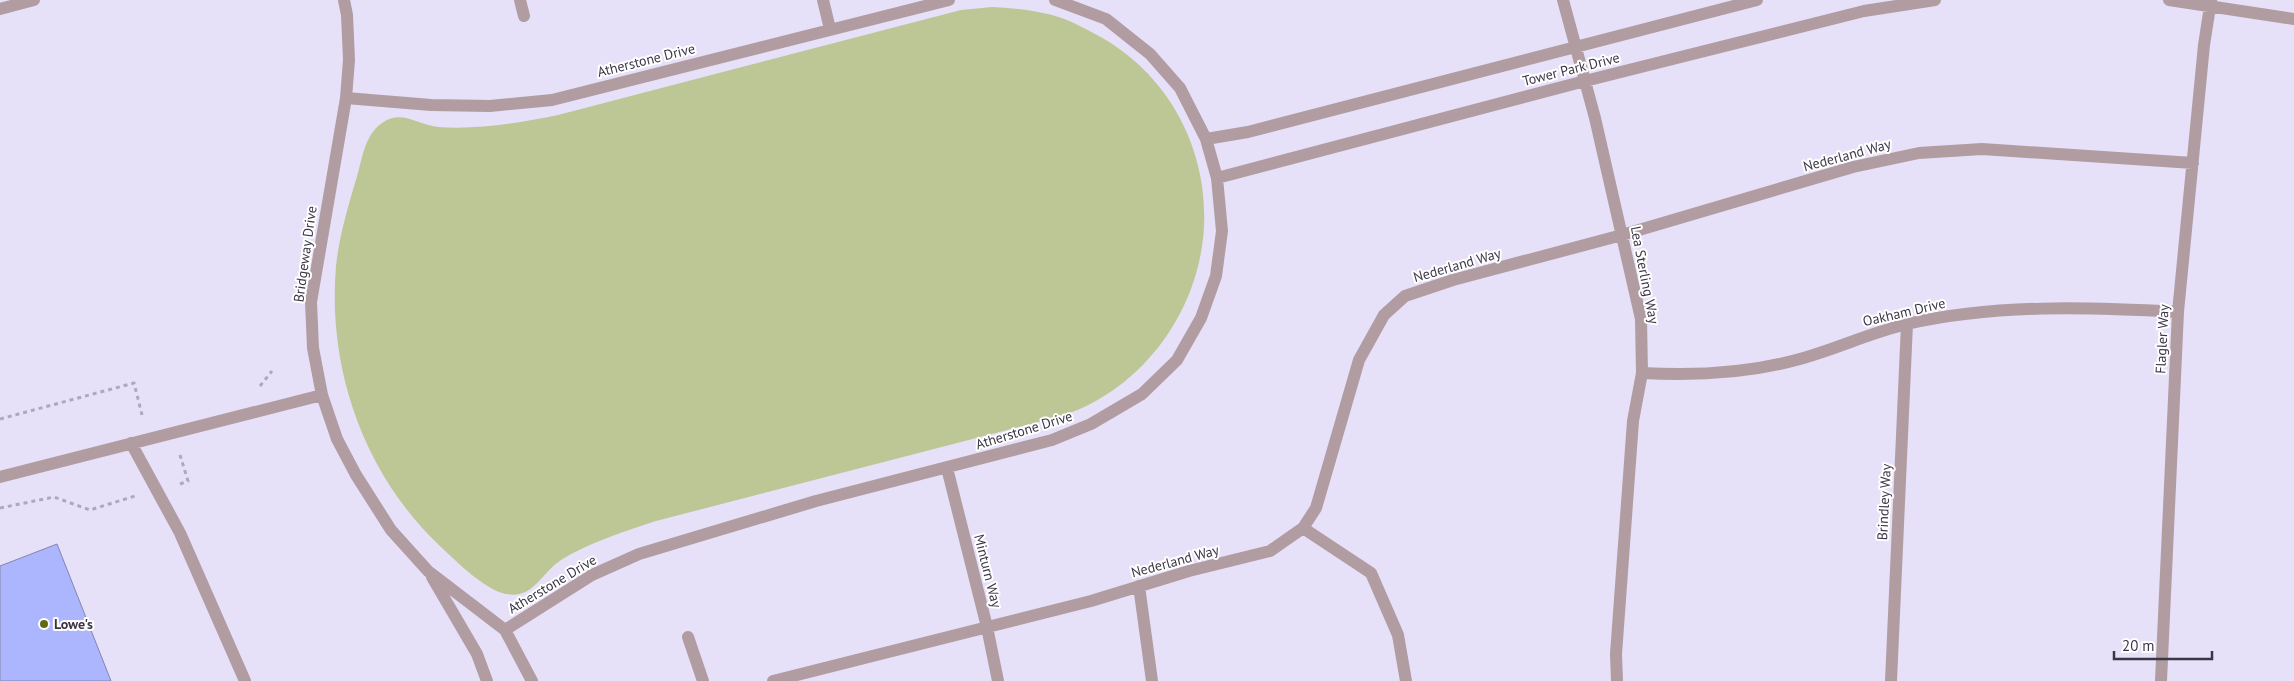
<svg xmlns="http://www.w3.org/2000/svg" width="2294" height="681" font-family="'PT Sans',sans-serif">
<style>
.green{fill:#bcc795}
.building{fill:#acb6ff;stroke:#8186ac}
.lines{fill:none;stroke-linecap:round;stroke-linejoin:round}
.path{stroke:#aea8be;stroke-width:3;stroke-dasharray:4 4;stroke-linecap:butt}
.minor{stroke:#b19ca2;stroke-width:12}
.poi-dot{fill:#5e6b13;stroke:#fff;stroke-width:2}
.labels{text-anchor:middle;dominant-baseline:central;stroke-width:4;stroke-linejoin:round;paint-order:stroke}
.street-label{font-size:14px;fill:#3b3646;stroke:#fff}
.poi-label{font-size:14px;font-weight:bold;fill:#3b3646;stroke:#fff;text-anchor:start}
</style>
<rect width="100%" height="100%" fill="#e7e0f9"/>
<path class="green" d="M 992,7 C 1012,8 1032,10 1052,15 C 1068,19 1082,27 1097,35 C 1199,90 1234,218 1177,319 C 1156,357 1122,390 1082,408 C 1070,414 1055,417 1042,421 L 656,521 C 628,530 580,546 557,563 C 540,576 532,599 506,594 C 485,590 457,562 441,547 C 365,476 327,370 336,266 C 339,238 347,210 355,183 C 362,163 363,136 382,123 C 402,109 417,125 438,127 C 477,130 519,123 558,115 L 961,10 Z"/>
<path class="building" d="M 57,544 L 111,681 L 0,681 L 0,566 Z"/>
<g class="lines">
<path class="path" d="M 260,386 L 272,371
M 0,419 L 134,383 L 142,415
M 180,484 L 188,481 L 180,455
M 0,508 L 54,497 L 90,510 L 135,496"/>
<path class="minor" d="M 344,0 L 347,15 L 349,60 L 346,98 L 311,302 L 313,348 L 322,395 L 337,439 L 356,475 L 391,530 L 428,571 L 505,630 L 532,681
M 520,0 L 524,16
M 823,0 L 830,29
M 1563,0 L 1595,118 L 1641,319 L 1642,373 L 1633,421 L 1616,654 L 1617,681
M 2169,0 L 2294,19
M 0,9 L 34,0
M 346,98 L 431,105 L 490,106 L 552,100 L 949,0
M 1206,139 L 1248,132 L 1757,0
M 1217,178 L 1585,81 L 1864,11 L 1935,0
M 1642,373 C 1694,376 1745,374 1796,360 C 1834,350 1869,333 1907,324 C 1995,304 2088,307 2178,312
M 131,443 L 180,533 L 245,681
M 947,468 L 987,627 L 998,681
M 0,477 L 322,395
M 1303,528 L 1371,573 L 1398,635 L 1406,681
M 432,577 L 477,654 L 487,681
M 1139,586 L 1152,681
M 505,630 L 592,575 L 639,554 L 816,501 L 1052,440 L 1091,424 L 1142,394 L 1177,360 L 1201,318 L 1216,276 L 1222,231 L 1217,178 L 1206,139 L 1180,88 L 1150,54 L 1106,19 L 1055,0
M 688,637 L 703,681
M 773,681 L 1091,601 L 1189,571 L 1270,551 L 1303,528 L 1316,508 L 1359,360 L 1384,315 L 1405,296 L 1453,280 L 1622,235 L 1853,167 L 1919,153 L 1982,149 L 2193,163
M 1891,681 L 1907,324
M 2161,681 L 2178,312 L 2204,45 L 2211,0"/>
</g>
<circle class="poi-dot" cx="44" cy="624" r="5"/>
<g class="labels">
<g class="street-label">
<text transform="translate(646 60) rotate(-14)">Atherstone Drive</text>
<text transform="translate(1571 69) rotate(-14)">Tower Park Drive</text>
<text transform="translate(1847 155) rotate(-15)">Nederland Way</text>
<text transform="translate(305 254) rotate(-82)">Bridgeway Drive</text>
<text transform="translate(1457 265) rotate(-16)">Nederland Way</text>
<text transform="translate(1645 275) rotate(79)">Lea Sterling Way</text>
<text transform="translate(1904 312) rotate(-13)">Oakham Drive</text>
<text transform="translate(2162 339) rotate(-87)">Flagler Way</text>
<text transform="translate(1024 430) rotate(-17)">Atherstone Drive</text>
<text transform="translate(1884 502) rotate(-87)">Brindley Way</text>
<text transform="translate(1175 561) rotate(-15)">Nederland Way</text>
<text transform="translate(988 571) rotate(76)">Minturn Way</text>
<text transform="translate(552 584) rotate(-31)">Atherstone Drive</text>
</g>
<g class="poi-label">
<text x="54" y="624">Lowe's</text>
</g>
</g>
<path d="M2114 651v8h98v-8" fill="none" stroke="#3b3646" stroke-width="2.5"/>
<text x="2122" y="651" font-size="15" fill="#3b3646" stroke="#ffffff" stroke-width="4" paint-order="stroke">20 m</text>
</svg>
